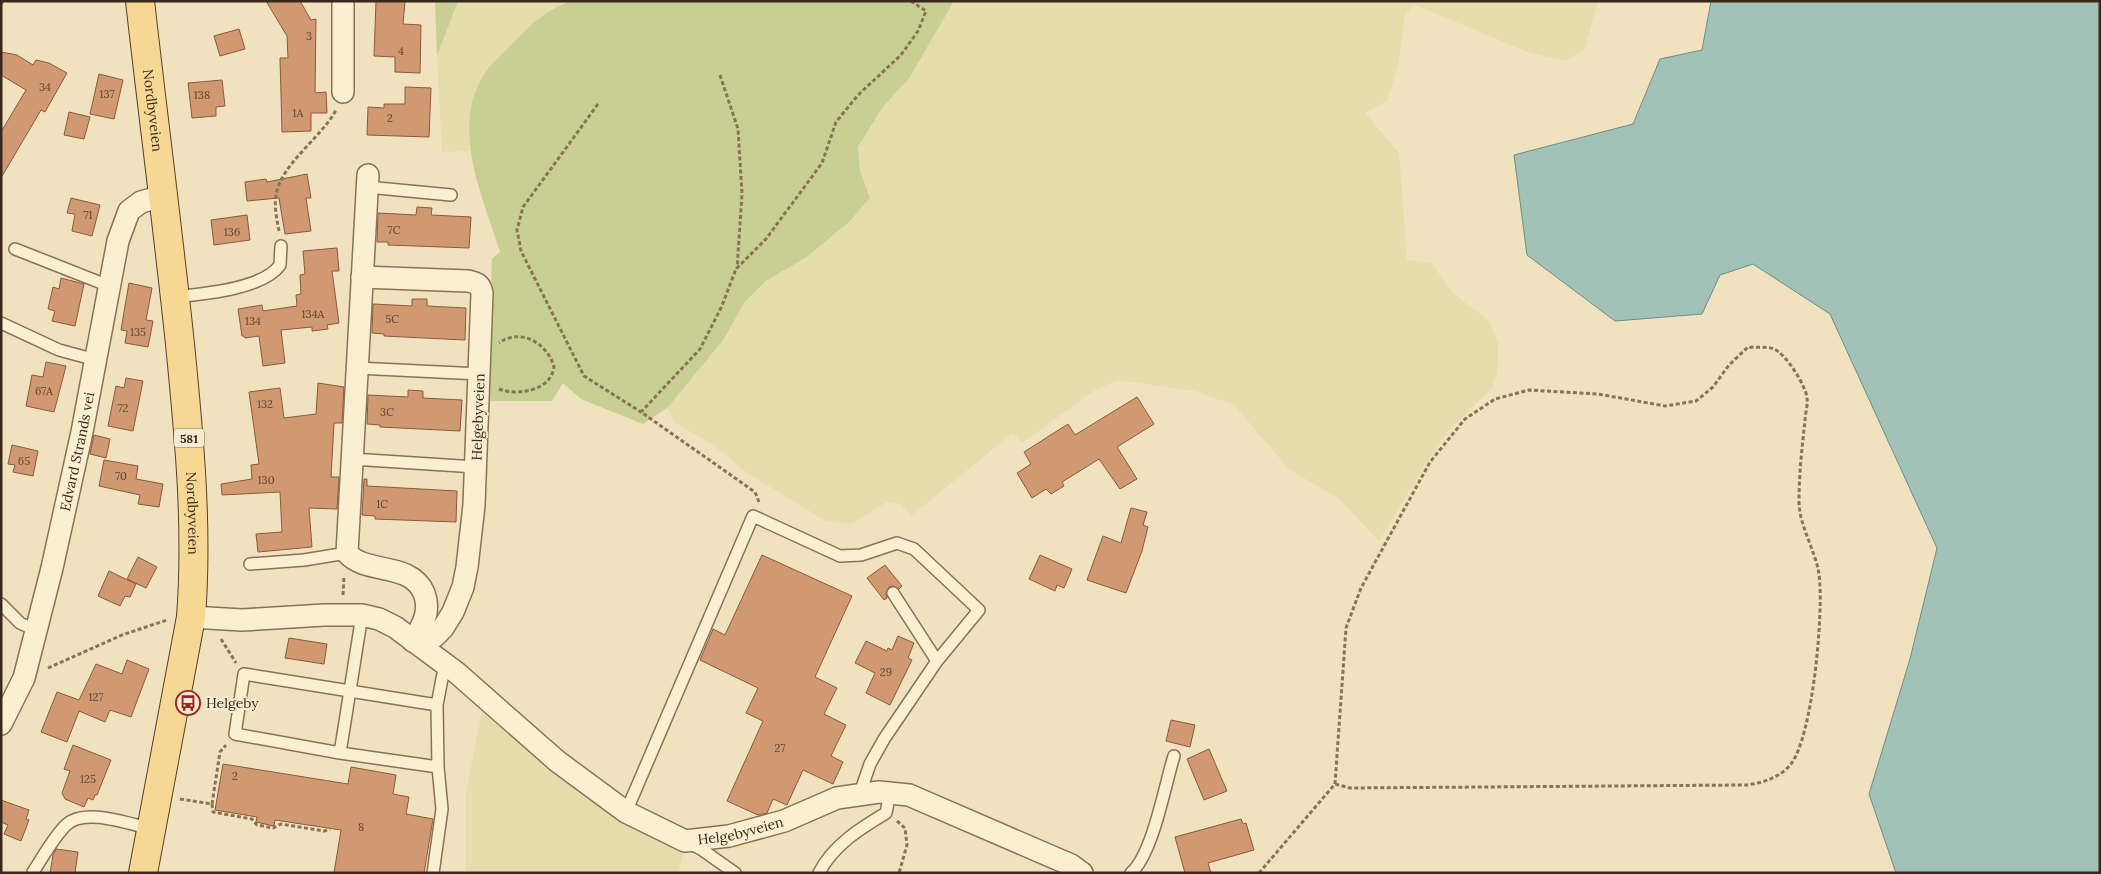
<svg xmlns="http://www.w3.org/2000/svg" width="2101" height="874" font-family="Lora,serif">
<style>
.farmland{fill:#e6ddac}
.green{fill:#c8cf92}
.water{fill:#a2c2b8;stroke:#699086}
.building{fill:#d19972;stroke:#8a5a3b}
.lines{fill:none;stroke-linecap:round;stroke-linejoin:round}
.service-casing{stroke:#8a7256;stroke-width:14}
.minor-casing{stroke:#8a7256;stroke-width:24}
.primary-casing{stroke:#573f2b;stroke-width:30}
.path{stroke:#8a7256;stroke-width:3;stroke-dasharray:4 2.5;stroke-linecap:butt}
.service{stroke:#fbefd2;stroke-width:11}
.minor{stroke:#fbefd2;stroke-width:21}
.primary{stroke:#f6d794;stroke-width:28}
.labels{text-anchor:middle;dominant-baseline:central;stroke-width:4;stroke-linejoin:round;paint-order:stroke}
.number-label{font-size:11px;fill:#5e4532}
.shield{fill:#f7ebcf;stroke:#716352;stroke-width:1}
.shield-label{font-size:12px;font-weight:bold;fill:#38291c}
.street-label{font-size:14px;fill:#38291c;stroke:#f7ebcf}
.poi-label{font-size:14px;fill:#38291c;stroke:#f7ebcf;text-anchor:start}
</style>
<rect width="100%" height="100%" fill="#f0e1bf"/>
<path class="farmland" d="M 458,1 L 572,1 L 559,5 L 469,123 L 469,151 L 442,152 L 437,56 Z
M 954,1 L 1598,1 L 1585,48 L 1566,61 L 1530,53 L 1415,5 L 1405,14 L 1398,66 L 1387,101 L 1365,113 L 1399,153 L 1407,260 L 1431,263 L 1454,294 L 1489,321 L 1498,342 L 1497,374 L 1491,389 L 1449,430 L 1428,460 L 1379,541 L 1339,499 L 1289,469 L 1234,405 L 1195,391 L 1117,380 L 1095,390 L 1022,443 L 1013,433 L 912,515 L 901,504 L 887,502 L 851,524 L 826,521 L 749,474 L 710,443 L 674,422 L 668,407 L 724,339 L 744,303 L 766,281 L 808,256 L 852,219 L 870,198 L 860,171 L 858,147 L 882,108 L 910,77 Z
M 483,705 L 581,795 L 683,854 L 678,873 L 466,873 L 466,793 Z"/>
<path class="green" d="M 435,1 L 458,1 L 437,56 Z
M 572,1 L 954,1 L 910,77 L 882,108 L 858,147 L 860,171 L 870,198 L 850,221 L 808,256 L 766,281 L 744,303 L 724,339 L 668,407 L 643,424 L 581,399 L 563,383 L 552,401 L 487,401 L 492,259 L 500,252 C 483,196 449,128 485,73 C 492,63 503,54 511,45 C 528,27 548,8 572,1 Z"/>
<path class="water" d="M 1711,1 L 2100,1 L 2100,873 L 1896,873 L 1869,794 L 1910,659 L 1937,548 L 1830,314 L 1753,264 L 1720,275 L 1702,314 L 1615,321 L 1527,255 L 1514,155 L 1633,124 L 1660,59 L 1702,50 Z"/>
<path class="building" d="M 266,1 L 300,1 L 311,20 L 316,19 L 315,93 L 326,92 L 327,113 L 311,113 L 311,131 L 282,132 L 280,58 L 288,58 L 287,36 Z
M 376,1 L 405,1 L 403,24 L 421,25 L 420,73 L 395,72 L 395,57 L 374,56 Z
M 239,29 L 245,49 L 220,56 L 214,36 Z
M 1,52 L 17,55 L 33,65 L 36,60 L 49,63 L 67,73 L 45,112 L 41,110 L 1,178 L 1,132 L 26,90 L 1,75 Z
M 99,74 L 123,80 L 114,119 L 90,114 Z
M 222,80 L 225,106 L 216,107 L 216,116 L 192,118 L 188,83 Z
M 405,87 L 431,88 L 429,137 L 367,135 L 368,107 L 384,108 L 384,104 L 405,104 Z
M 69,112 L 90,117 L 84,139 L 64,135 Z
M 307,174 L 311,198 L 306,198 L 311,231 L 285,234 L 279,198 L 247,201 L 245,182 L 266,179 L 267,182 Z
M 71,198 L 100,205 L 92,236 L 72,231 L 75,214 L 67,213 Z
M 417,207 L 432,208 L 431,215 L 471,217 L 469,248 L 388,245 L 388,242 L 377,242 L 378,213 L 416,215 Z
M 247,215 L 250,240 L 214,245 L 211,220 Z
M 337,248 L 339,271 L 332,271 L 339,323 L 327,325 L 328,329 L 312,331 L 312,327 L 281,330 L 285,363 L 263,366 L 259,336 L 245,338 L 244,336 L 242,336 L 238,309 L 262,305 L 263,311 L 297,306 L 296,295 L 301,294 L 300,275 L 305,274 L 303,251 Z
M 61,278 L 84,284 L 75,326 L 52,321 L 55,311 L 48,309 L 53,287 L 59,289 Z
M 129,283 L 152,288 L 146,320 L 153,321 L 148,347 L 125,343 L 127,331 L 121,330 Z
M 412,299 L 427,299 L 427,306 L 466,308 L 465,340 L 384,336 L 384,334 L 372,333 L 373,304 L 412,306 Z
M 46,362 L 66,366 L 54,412 L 26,406 L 32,375 L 43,377 Z
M 126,378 L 143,381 L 133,431 L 108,426 L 116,386 L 124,388 Z
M 318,383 L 344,387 L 342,423 L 334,423 L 331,477 L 339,477 L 337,509 L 309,508 L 312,547 L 258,552 L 256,534 L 282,532 L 280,492 L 222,495 L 221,484 L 252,479 L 251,465 L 259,464 L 249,392 L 280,388 L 284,418 L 316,414 Z
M 408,390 L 423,391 L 423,398 L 462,400 L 460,431 L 380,427 L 380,425 L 367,424 L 368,395 L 408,397 Z
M 1137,397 L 1154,424 L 1117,447 L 1137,479 L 1120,489 L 1099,459 L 1062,482 L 1064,486 L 1051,494 L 1046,489 L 1032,498 L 1017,473 L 1031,464 L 1024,452 L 1068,424 L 1075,435 Z
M 94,435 L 110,439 L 106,458 L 90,454 Z
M 12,445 L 38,451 L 33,476 L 13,472 L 15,465 L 8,464 Z
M 104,460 L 138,466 L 136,479 L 163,484 L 159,507 L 138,504 L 140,495 L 99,486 Z
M 364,479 L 367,479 L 367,486 L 457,491 L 456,522 L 375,519 L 375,516 L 362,515 Z
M 1131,508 L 1147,512 L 1143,525 L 1148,527 L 1142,551 L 1126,593 L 1087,580 L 1103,536 L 1121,543 Z
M 762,555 L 852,596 L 815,677 L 837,688 L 824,714 L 846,725 L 831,756 L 843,762 L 833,784 L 803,770 L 787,805 L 773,799 L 767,813 L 758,815 L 727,801 L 763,721 L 746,713 L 758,688 L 700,660 L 713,629 L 725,635 Z
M 1040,555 L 1072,569 L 1064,588 L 1057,585 L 1055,591 L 1029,579 Z
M 138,557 L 157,567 L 146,588 L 127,579 Z
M 885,565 L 902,586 L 899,589 L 893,586 L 889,587 L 886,593 L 887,598 L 884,600 L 867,578 Z
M 109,571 L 136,584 L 130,597 L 125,596 L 120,606 L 98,596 Z
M 898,636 L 914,643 L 908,658 L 912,660 L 890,705 L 866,693 L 875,673 L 855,663 L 866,641 L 887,651 L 888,648 L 892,650 Z
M 289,638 L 327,644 L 324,664 L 285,658 Z
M 127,660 L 149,669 L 131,717 L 110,710 L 105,722 L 79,711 L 67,742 L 41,732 L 57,692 L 79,700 L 96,664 L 122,674 Z
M 1171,720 L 1195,725 L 1190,747 L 1166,741 Z
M 73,745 L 111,760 L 97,795 L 95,795 L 93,800 L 88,798 L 84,807 L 65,799 L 62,793 L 70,771 L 64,769 Z
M 1209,749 L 1227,791 L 1204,800 L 1187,759 Z
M 223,764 L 348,784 L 351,767 L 396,775 L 393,794 L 409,797 L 406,814 L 433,819 L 424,873 L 334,873 L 341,830 L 275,820 L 274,826 L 256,822 L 257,817 L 215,810 Z
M 1,800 L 29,810 L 26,819 L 29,820 L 21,841 L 4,834 L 8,825 L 1,822 Z
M 1241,819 L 1243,824 L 1246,823 L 1254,850 L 1208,863 L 1211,873 L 1185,873 L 1175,837 Z
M 56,849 L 78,852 L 75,873 L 50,873 L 53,855 Z"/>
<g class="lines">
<defs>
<path id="service" d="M 367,187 L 451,195
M 15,249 L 109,286
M 175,297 C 203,294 263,289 280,265 L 281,246
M 1,323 L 59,350 L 96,360
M 357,368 L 480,374
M 352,459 L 476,467
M 250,564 L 304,560 L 347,553
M 893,593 L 937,661
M 1,604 L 20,623 L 37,631
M 362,615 L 340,753 L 438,767
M 437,705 L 445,663
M 340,753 L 235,734 L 244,674 L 437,705 L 438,767 L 442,809 L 433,873
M 626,812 L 753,516 L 840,556 L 861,555 L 897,543 L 914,549 L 979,610 L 937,661 L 884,739 L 870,764 L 860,793
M 689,843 L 701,849 L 735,873
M 33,872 C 43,857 53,838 66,825 C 84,807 129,824 152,829
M 819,873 C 833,845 861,828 886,813 L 890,793
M 1131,873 C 1153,854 1165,784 1174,756"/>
<g id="minor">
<path d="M 343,92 L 343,1"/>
<path d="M 368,175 L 347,553 C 366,575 410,561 424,593 C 431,611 423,625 413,641"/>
<path d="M 362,277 L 468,281 C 477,283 480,284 482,293 L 474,505 L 467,567 L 463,587 L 453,612 L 443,628 L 434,637 L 413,641"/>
<path id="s1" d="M 191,617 L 242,620 L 324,615 L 362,615 L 379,619 L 395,627 L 457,673 L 557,761 L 626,812 L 685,841 L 729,836 L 784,821 L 837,798 L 879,792 L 909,795 L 1071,865 L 1082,873"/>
<path id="s2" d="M 1,724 L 24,678 L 52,568 L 82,432 L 118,241 L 129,211 L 141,202 L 163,196"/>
</g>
<g id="primary">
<path id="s3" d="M 140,1 C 153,116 168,230 180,344 C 189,435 198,526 191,617 L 143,873"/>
</g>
</defs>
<use href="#service" class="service-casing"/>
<use href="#minor" class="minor-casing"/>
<use href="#primary" class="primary-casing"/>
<path class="path" d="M 1,4 L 3,1
M 720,75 L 738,129 L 742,194 L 737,269
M 598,104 L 523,207 L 517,230 L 521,251 L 584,376 L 641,412
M 279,231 C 277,220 274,207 276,196 C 279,166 321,138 336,110
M 499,389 C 517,396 551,391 554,367 C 548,344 521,327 499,343
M 759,502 L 755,492 L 641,412 L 700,349 L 721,308 L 736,269 L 766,239 L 822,163 L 836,122 L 858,95 L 901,55 L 918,31 L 926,11 L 911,1
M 343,595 L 344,577
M 221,639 L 236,663
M 48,668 L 122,635 L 167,620
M 180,799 L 212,804 L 220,752 L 226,745
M 212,804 L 213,812 L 252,819 L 257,825 L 273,828 L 281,824 L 324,831 L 330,829
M 897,821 L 905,828 L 907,845 L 899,873
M 1259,873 L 1335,784 L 1346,628 L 1361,588 L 1430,462 L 1465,419 L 1495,399 L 1529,390 L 1598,394 L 1665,406 L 1696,401 L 1713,387 L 1729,365 L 1748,347 C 1755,348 1767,346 1774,349 C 1786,354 1806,386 1807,398 C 1808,405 1805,414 1805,421 C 1802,447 1799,474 1799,501 C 1799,526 1815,549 1819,574 C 1824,611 1813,735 1791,764 C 1780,778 1760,784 1744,785 L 1350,788 L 1335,784"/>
<use href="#service" class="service"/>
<use href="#minor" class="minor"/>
<use href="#primary" class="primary"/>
</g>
<defs>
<symbol id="bus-ring" viewBox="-11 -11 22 22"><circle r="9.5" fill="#f7ebcf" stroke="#9c2324" stroke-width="1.5"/><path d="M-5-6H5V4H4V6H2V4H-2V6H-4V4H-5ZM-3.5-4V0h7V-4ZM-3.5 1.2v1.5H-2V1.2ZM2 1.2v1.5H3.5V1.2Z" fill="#9c2324"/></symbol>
</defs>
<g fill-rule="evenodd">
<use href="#bus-ring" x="174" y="689" width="28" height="28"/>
</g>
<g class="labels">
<g class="number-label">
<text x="309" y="36">3</text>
<text x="401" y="51">4</text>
<text x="45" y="87">34</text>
<text x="107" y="94">137</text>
<text x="202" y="95">138</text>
<text x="298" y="113">1A</text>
<text x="390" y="118">2</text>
<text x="88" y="215">71</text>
<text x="394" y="230">7C</text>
<text x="232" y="232">136</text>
<text x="313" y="314">134A</text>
<text x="392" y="319">5C</text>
<text x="253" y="321">134</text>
<text x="138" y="332">135</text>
<text x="44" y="391">67A</text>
<text x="265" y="404">132</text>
<text x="123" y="408">72</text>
<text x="387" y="412">3C</text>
<text x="24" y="461">65</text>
<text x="121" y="476">70</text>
<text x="266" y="480">130</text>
<text x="382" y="504">1C</text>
<text x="886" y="672">29</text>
<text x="96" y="697">127</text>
<text x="780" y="748">27</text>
<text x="235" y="776">2</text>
<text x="88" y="779">125</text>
<text x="361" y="827">8</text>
</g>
<rect class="shield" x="174" y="428.5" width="30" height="19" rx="4"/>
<g class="shield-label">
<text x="189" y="438">581</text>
</g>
<g class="street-label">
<text stroke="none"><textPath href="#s3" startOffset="110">Nordbyveien</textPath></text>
<text transform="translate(478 417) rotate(-88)">Helgebyveien</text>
<text stroke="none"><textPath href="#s2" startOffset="284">Edvard Strands vei</textPath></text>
<text stroke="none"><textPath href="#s3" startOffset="515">Nordbyveien</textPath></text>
<text stroke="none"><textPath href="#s1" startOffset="625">Helgebyveien</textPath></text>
</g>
<g class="poi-label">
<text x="206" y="703">Helgeby</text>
</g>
</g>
<rect width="2101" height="874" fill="none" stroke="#38291c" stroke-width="5"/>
</svg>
